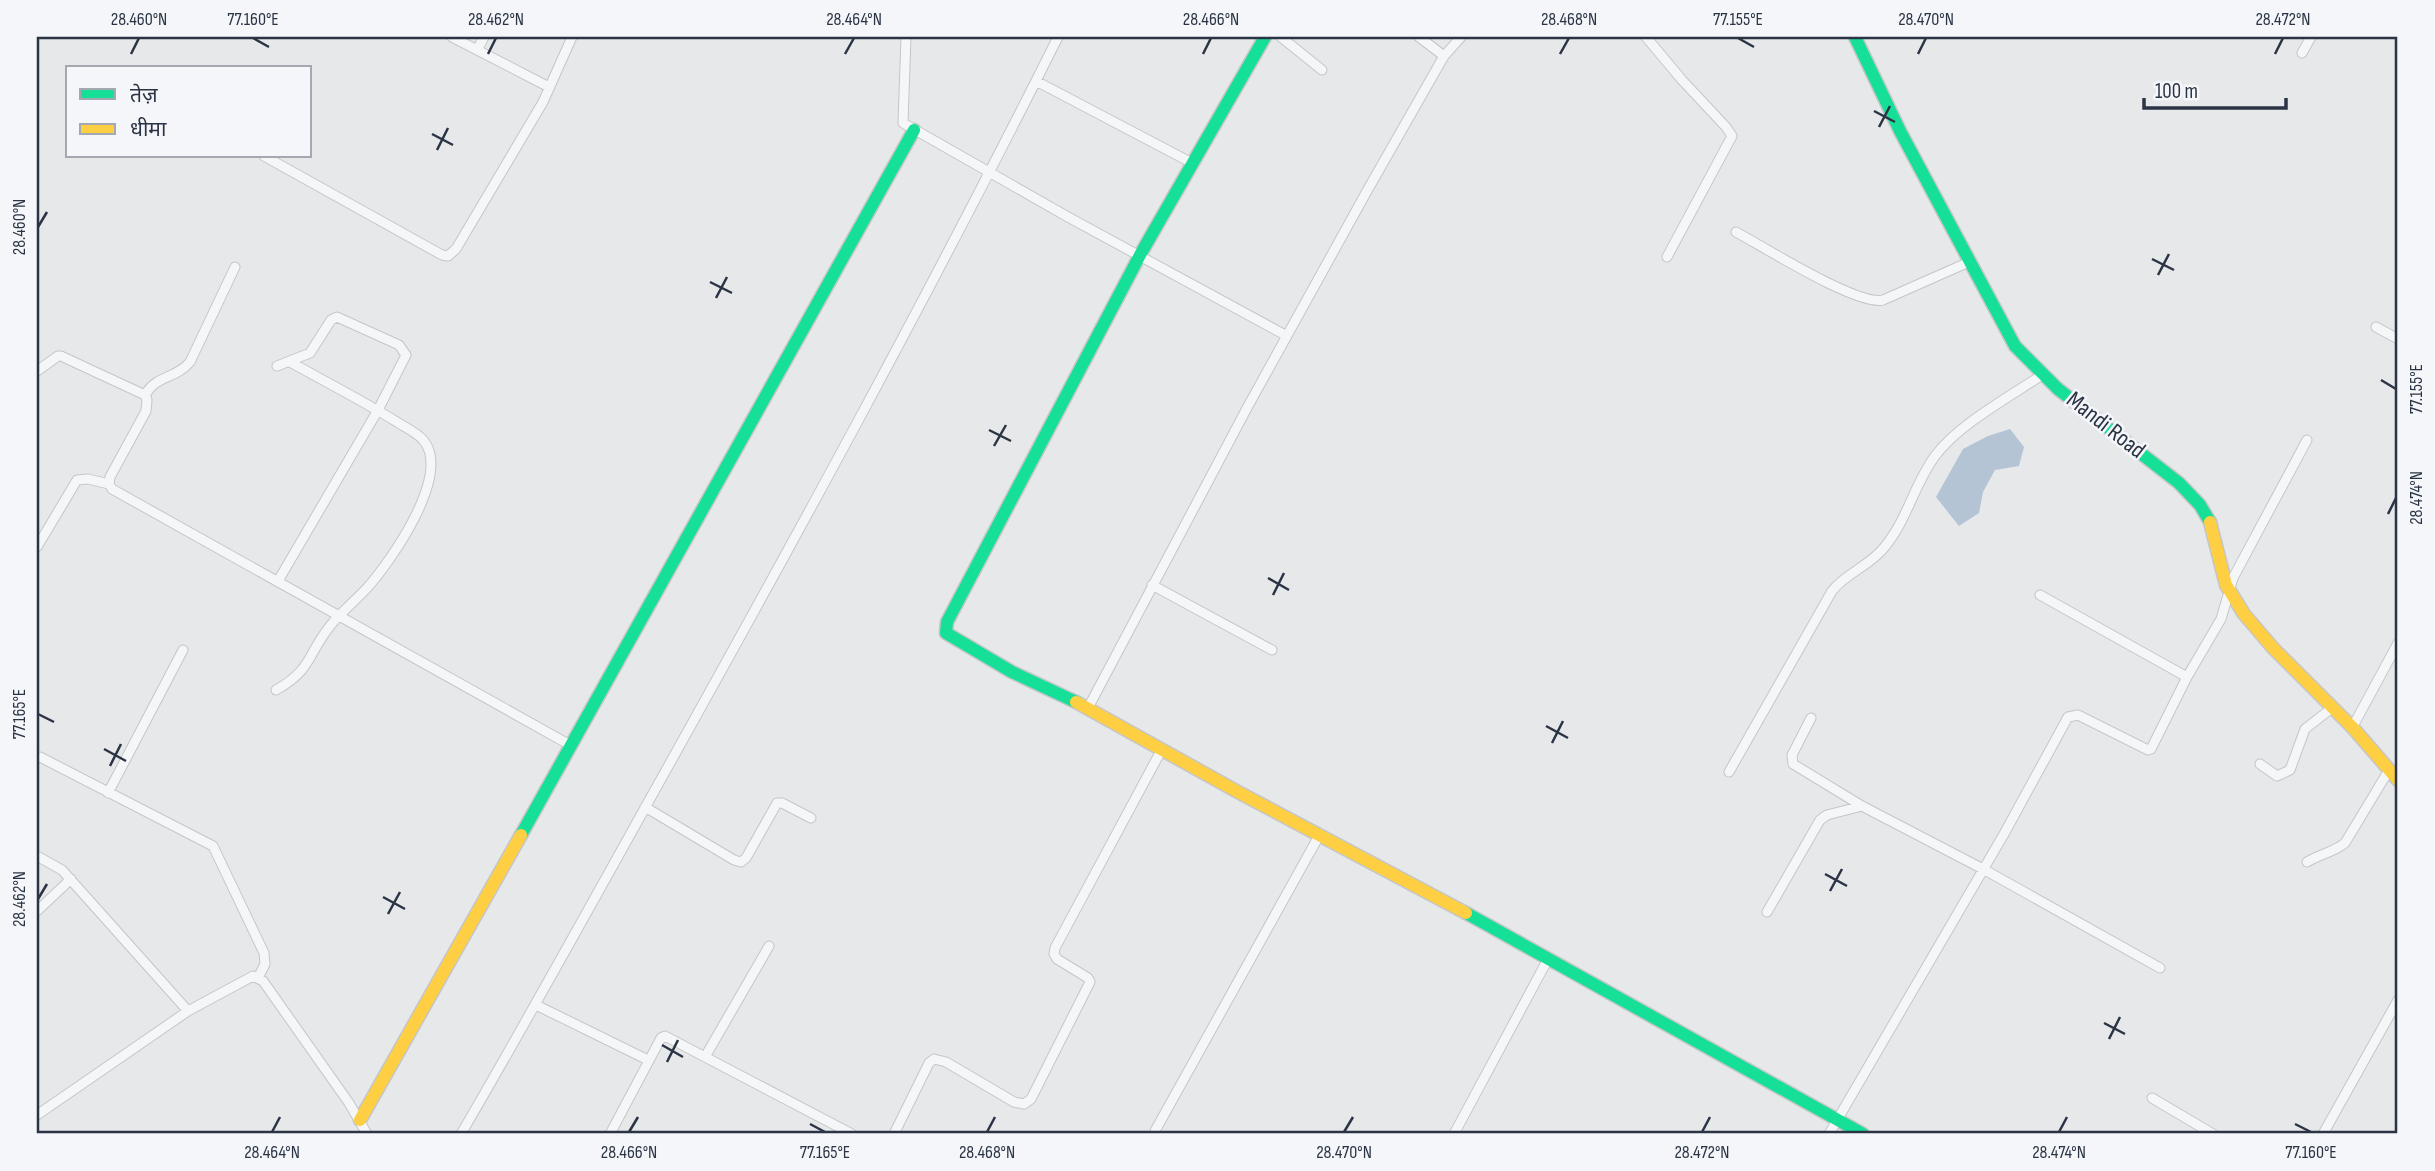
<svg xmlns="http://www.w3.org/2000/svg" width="2435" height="1171" font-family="'Sofia Sans Condensed','Noto Sans Devanagari',sans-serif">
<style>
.water{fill:#b4c4d5}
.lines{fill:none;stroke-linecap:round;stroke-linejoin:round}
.street-casing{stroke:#c4c6c8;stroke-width:11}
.fast-casing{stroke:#c4c6c8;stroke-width:15}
.slow-casing{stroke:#c4c6c8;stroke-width:15}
.street{stroke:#f5f6f7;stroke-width:9}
.fast{stroke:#16e098;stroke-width:12}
.slow{stroke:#ffcf43;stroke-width:12}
.ticks{fill:none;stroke:#2b3445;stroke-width:2.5}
.labels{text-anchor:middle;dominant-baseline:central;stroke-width:5;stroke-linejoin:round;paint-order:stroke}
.street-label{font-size:24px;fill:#2b3445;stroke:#f4f6f9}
.neatline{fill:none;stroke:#2b3445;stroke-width:2.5}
.ticks-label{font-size:18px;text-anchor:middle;fill:#2b3445}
</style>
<rect width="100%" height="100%" fill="#e6e8ea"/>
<path class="water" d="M 2010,429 L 2024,447 L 2019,466 L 1995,470 L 1983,492 L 1979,513 L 1959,526 L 1936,497 L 1963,449 L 1988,436 Z"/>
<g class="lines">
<defs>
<path id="street" d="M 452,37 L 549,87
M 906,37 L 903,123 L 1068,217 L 1287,336
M 1281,37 L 1322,70
M 1419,37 L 1444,56
M 1646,37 L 1682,80 L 1726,127 L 1732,136 L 1667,257
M 477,50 L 484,37
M 2302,53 L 2311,37
M 1036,81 L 1192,163
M 264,156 L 442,255 L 448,256 L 456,249 L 543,102 L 572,37
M 1736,232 C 1764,247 1857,306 1883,300 L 1969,262
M 2376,327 L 2398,339
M 277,366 L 310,353 L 331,320 L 337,317 L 399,345 L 406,355 L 378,410 L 278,581
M 37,371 L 58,356 L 61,356 L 145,395 L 147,400 L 146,411 L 110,477 L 109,484 L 112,489 L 570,745
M 145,395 C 156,375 176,379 190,362 L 235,267
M 37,547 L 77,480 L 88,479 L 109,484
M 1152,585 L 1272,650
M 2040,595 L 2187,677
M 276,690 C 312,670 307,655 330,626 C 341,612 355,601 367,588 C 391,561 451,476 424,441 C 418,433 406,428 397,422 C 363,401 326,382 290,362
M 1088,708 L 1247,408 L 1367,191 L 1444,56 L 1461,37
M 1811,718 L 1792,755 L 1793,764 L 1862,806 L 1983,869 L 2160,968
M 2352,728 L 2398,643
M 40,757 L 213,846 L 264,953 L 265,964 L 258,978
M 2260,764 L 2277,776 L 2290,770 L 2305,729 L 2332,708
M 1729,772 L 1832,591 C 1845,574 1867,567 1882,550 C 1907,522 1913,486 1935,456 C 1958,425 2009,397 2042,375
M 108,793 L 183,650
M 645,807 L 734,860 L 741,862 L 746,858 L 777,803 L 782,803 L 811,818
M 37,856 L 62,870 L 188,1011
M 2307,862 C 2320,854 2334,852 2345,843 L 2389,770
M 37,911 L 71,879
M 1767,912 L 1820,820 L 1827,815 L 1862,806
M 536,1005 L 648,1060
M 705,1057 L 769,946
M 2152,1098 L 2213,1134
M 37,1115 L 188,1011 L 253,976 L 263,981 L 349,1103 L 367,1134
M 1155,1131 L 1320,834
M 461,1134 C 524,1026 585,916 646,806 C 788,552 928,297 1058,37
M 610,1134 L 661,1038 L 665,1036 L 852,1134
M 894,1134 L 929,1063 L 934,1059 L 946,1062 L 1014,1102 L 1024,1104 L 1031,1099 L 1090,982 L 1088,978 L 1057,959 L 1054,954 L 1055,948 L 1162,749
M 1454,1134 L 1548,959
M 1829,1134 L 2004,834 L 2068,717 L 2078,715 L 2148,750 L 2151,749 L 2187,677 L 2221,619 L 2233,578 L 2307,440
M 2323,1134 L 2398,1000"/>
<path id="fast" d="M 1855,37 L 1900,131 L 2015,346 L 2058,389 L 2179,483 L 2200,505 L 2210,522
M 1076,702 L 1012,672 L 946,633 L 947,622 L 1140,255 L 1265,37
M 521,835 L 914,130
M 1466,913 L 1863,1134"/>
<path id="slow" d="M 2210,522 L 2226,585 L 2244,614 L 2273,648 L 2353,728 L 2398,780
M 1076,702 L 1238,792 L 1466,913
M 360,1120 L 521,835"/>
</defs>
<use href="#street" class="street-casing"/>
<use href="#fast" class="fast-casing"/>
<use href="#slow" class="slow-casing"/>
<use href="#street" class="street"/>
<use href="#fast" class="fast"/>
<use href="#slow" class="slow"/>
</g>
<path class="ticks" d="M 253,38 L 269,47M 1738,38 L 1754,47M 131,54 L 139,38M 488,54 L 496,38M 845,54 L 854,38M 1203,54 L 1211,38M 1560,54 L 1569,38M 1918,54 L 1926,38M 2275,54 L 2283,38M 1874,111 L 1895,122M 1879,127 L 1890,106M 432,134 L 453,145M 437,150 L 448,128M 38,227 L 47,212M 2152,259 L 2174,270M 2158,275 L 2169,254M 710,282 L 732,293M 716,298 L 727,277M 2381,380 L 2396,389M 989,430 L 1011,441M 994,446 L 1006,425M 2388,514 L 2396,498M 1268,578 L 1289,590M 1273,595 L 1284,573M 38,714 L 54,722M 1546,726 L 1568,738M 1552,743 L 1563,721M 104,749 L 126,761M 110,766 L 121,744M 1825,874 L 1847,886M 1830,891 L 1842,869M 383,897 L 405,909M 38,899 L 47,884M 388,914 L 400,892M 2104,1023 L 2125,1034M 2109,1039 L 2120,1017M 662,1045 L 683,1057M 667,1062 L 678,1040M 810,1124 L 825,1132M 2295,1124 L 2311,1132M 272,1132 L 280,1117M 629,1132 L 638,1117M 987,1132 L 995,1117M 1344,1132 L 1353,1117M 1702,1132 L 1710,1117M 2059,1132 L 2067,1117"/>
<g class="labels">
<g class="street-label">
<text transform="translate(2106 425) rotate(38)">Mandi Road</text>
</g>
</g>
<rect width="2435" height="1171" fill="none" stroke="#f4f6f9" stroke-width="77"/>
<rect x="66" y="66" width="245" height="91" fill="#f4f6f9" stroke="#a4a8b1" stroke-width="2"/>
<rect x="80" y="89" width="35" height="10" fill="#16e098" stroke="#a4a8b1" stroke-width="2"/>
<text x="130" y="102" font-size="21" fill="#2b3445">तेज़</text>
<rect x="80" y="124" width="35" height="10" fill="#ffcf43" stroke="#a4a8b1" stroke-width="2"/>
<text x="130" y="136" font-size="21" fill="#2b3445">धीमा</text>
<path d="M2144 98v10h142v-10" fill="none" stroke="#2b3445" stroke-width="3.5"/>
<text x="2155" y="98" font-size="21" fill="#2b3445" stroke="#f4f6f9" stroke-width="5" paint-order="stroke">100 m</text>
<rect x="38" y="38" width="2358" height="1094" class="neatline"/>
<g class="ticks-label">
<text x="139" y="25">28.460°N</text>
<text x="253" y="25">77.160°E</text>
<text x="496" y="25">28.462°N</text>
<text x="854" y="25">28.464°N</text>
<text x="1211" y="25">28.466°N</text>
<text x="1569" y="25">28.468°N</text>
<text x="1738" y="25">77.155°E</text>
<text x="1926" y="25">28.470°N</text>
<text x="2283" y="25">28.472°N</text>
<text transform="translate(19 227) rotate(-90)" y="6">28.460°N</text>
<text transform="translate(2416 389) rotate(-90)" y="6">77.155°E</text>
<text transform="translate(2416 498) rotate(-90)" y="6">28.474°N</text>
<text transform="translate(19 714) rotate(-90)" y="6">77.165°E</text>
<text transform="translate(19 899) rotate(-90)" y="6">28.462°N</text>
<text x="272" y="1158">28.464°N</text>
<text x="629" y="1158">28.466°N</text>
<text x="825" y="1158">77.165°E</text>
<text x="987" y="1158">28.468°N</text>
<text x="1344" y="1158">28.470°N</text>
<text x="1702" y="1158">28.472°N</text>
<text x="2059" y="1158">28.474°N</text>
<text x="2311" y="1158">77.160°E</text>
</g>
</svg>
